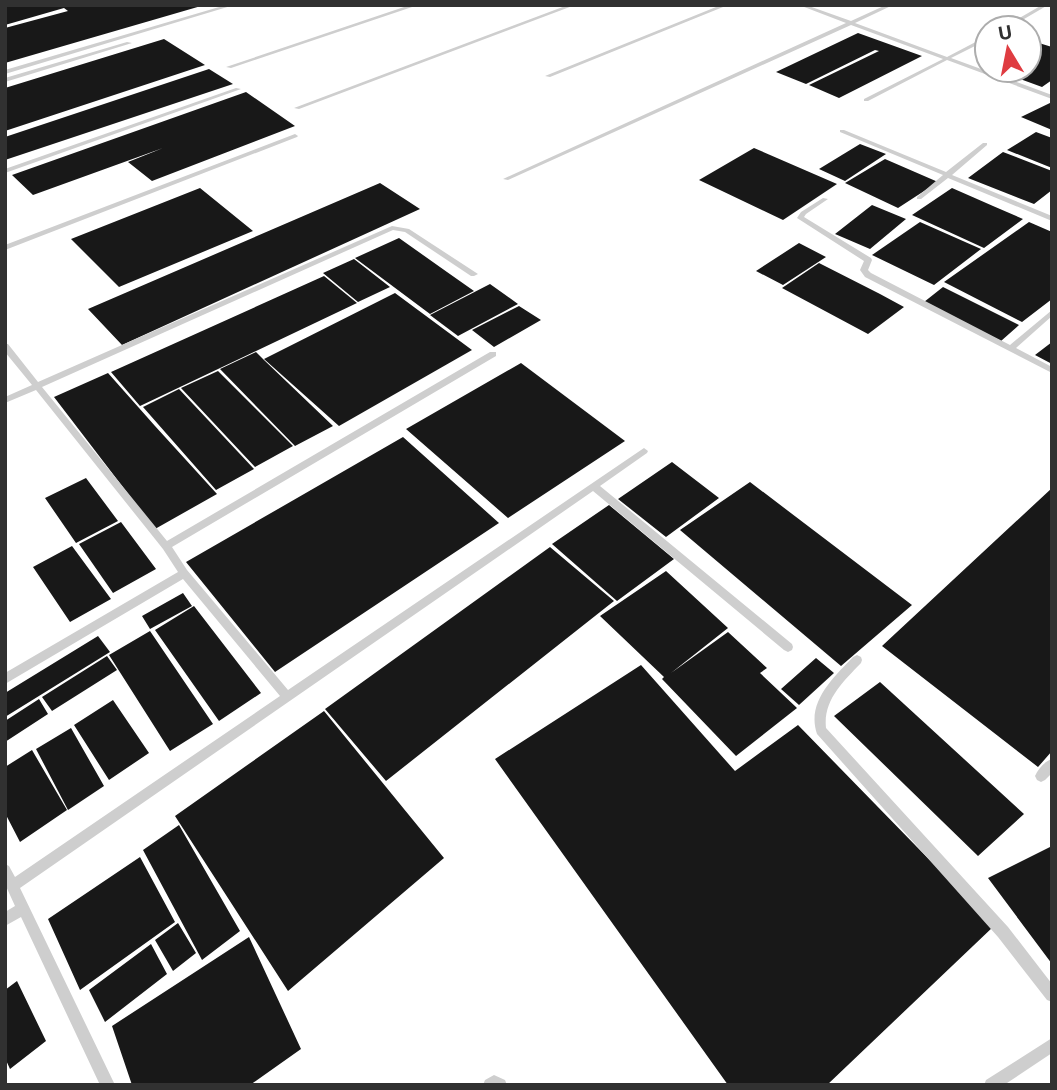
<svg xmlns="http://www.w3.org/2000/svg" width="1057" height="1090" font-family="'Open Sans',sans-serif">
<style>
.building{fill:#181818}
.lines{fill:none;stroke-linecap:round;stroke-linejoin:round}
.service{fill:#cecece;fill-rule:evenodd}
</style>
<rect width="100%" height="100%" fill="#fff"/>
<path class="building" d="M 9,5 L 201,5 L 201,6 L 5,63 L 5,28 L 68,11 L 64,8 L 5,25 L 5,6 Z
M 858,33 L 922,56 L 839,98 L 809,85 L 879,51 L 875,50 L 806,84 L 776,72 Z
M 164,39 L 205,65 L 5,131 L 5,88 Z
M 1029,40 L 1052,47 L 1052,80 L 1042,87 L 995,70 L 1029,70 Z
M 209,69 L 233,84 L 5,160 L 5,137 Z
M 246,92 L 295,126 L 152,181 L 128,162 L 163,148 L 33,195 L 12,175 Z
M 1052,102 L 1052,130 L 1021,117 Z
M 1036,132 L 1052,138 L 1052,168 L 1007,150 Z
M 860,144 L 886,154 L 845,181 L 819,169 Z
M 754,148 L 837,184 L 783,220 L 699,180 Z
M 1003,152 L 1052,171 L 1052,190 L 1034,204 L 968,178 Z
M 885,159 L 938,182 L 898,208 L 845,183 Z
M 380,183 L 420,209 L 122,345 L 88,309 Z
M 200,188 L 253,231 L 119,287 L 71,239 Z
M 952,188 L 993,206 L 1023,219 L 984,248 L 912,215 Z
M 872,205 L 906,219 L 870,249 L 835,234 Z
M 920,222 L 981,249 L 934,285 L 872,255 Z
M 1029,222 L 1052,232 L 1052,299 L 1022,322 L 944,282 Z
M 399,238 L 447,272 L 474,291 L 430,314 L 355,258 Z
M 799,243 L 826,257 L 783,285 L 756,271 Z
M 354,259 L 390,287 L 358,302 L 323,273 Z
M 819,263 L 880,294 L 904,307 L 868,334 L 782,288 Z
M 324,276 L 357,303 L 140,406 L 111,372 Z
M 490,284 L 518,304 L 458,336 L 430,315 Z
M 943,287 L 1019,325 L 1001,341 L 924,302 Z
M 395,293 L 472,350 L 339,426 L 264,359 Z
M 519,306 L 541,320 L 494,347 L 472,330 Z
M 1052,342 L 1052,364 L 1035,355 Z
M 256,352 L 264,360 L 333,426 L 295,446 L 220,369 Z
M 521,363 L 625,441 L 508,518 L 406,429 Z
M 218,371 L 293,446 L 255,467 L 181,388 Z
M 108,373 L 155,426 L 217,494 L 155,529 L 54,397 Z
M 179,389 L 254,469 L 216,490 L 143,407 Z
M 403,437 L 499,523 L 275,672 L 186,562 Z
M 672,462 L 719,498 L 666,537 L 618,499 Z
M 86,478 L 118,521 L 76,543 L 45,498 Z
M 750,482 L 912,605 L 841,666 L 680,530 Z
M 1052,488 L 1052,751 L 1038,767 L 882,646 Z
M 609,505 L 674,559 L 617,601 L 552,544 Z
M 121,522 L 156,569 L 113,593 L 79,544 Z
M 72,546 L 111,599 L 70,622 L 33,567 Z
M 550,547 L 614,601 L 386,781 L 325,709 Z
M 666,571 L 728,628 L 671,673 L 728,632 L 767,668 L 760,673 L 797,708 L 736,756 L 662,679 L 664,677 L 600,616 Z
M 183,593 L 192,606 L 150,629 L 142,616 Z
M 194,606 L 261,693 L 219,721 L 155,630 Z
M 150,631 L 213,724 L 170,751 L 109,655 Z
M 98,636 L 110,652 L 5,717 L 5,693 Z
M 107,656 L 117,670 L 52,711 L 42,697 Z
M 816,658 L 834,673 L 799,705 L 781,689 Z
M 641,665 L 735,771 L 798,725 L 994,926 L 827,1085 L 728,1085 L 495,759 Z
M 880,682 L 1024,814 L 978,856 L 834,716 Z
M 39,699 L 48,714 L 5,742 L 5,721 Z
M 113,700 L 149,753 L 109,780 L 74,725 Z
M 324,711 L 444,858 L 288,991 L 175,816 Z
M 71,728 L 104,786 L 68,810 L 36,749 Z
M 32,750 L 67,810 L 20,842 L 5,813 L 5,767 Z
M 179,825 L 240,931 L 202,960 L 143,850 Z
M 1052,846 L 1052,964 L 988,878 Z
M 140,857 L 175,922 L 80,990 L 48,919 Z
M 178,923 L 196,953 L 173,971 L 155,940 Z
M 249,937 L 301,1049 L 250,1085 L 132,1085 L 112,1026 Z
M 151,944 L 167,974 L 105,1022 L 89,990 Z
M 17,981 L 46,1041 L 10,1069 L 5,1058 L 5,990 Z"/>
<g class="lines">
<path class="service" d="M 226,5 L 234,5 L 5,74 L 5,70 Z
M 410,5 L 418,5 L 231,68 L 226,67 Z
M 568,5 L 575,5 L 299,109 L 294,108 Z
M 721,5 L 728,5 L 550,77 L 545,76 Z
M 799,5 L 806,5 L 851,21 L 886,5 L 893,5 L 855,23 L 947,57 L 987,36 L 987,40 L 951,58 L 1052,95 L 1052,99 L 947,60 L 868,101 L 864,101 L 864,99 L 943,59 L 851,25 L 508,180 L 503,179 L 846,23 Z
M 1042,5 L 1048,5 L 1009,28 L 1002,28 Z
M 127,42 L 132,43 L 5,82 L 5,78 Z
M 236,88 L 241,89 L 5,173 L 5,169 Z
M 840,130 L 844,130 L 946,172 L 983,143 L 987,143 L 987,145 L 952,175 L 1052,216 L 1052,221 L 948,178 L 921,199 L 917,199 L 917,197 L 943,175 L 840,132 Z
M 295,134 L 298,136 L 297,137 L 5,250 L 5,245 Z
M 823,198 L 828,199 L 806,214 L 804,217 L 871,258 L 872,260 L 868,270 L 871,273 L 1010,345 L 1052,310 L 1052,316 L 1016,348 L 1052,367 L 1052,373 L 865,277 L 860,270 L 864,261 L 797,218 L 801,212 Z
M 392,226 L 409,229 L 478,274 L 474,276 L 471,276 L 405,232 L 393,230 L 42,387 L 167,541 L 490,352 L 496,352 L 496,356 L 172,547 L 187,570 L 288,690 L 644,448 L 648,451 L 647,453 L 600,486 L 792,644 L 793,647 L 792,650 L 788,652 L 784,650 L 593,491 L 20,888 L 115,1085 L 100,1085 L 21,917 L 5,926 L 5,912 L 15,906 L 5,884 L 5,864 L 9,866 L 15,877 L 280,696 L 183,579 L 5,684 L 5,673 L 178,572 L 163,549 L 36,390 L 5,403 L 5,397 L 32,385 L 5,352 L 5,344 L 8,344 L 38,382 Z
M 857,655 L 861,657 L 862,660 L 861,663 C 843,682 823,700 826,728 L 1008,927 L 1052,984 L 1052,1002 L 1047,1000 L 998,937 L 817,734 C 806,702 834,677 853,657 Z
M 1052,759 L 1052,773 L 1045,780 L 1041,782 L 1037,780 L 1035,776 C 1038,769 1045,761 1052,759 Z
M 1052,1038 L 1052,1053 L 1004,1085 L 984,1085 L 986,1080 Z
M 494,1075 L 505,1080 L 507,1085 L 483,1085 L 485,1080 Z"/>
</g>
<rect width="1057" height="1090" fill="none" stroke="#313131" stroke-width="14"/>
<g transform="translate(1008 49) rotate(350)"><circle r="33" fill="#ffffff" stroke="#adadad" stroke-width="2"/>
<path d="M0-5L12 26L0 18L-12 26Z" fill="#df3c41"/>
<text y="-10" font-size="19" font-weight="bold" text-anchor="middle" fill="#313131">U</text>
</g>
</svg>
